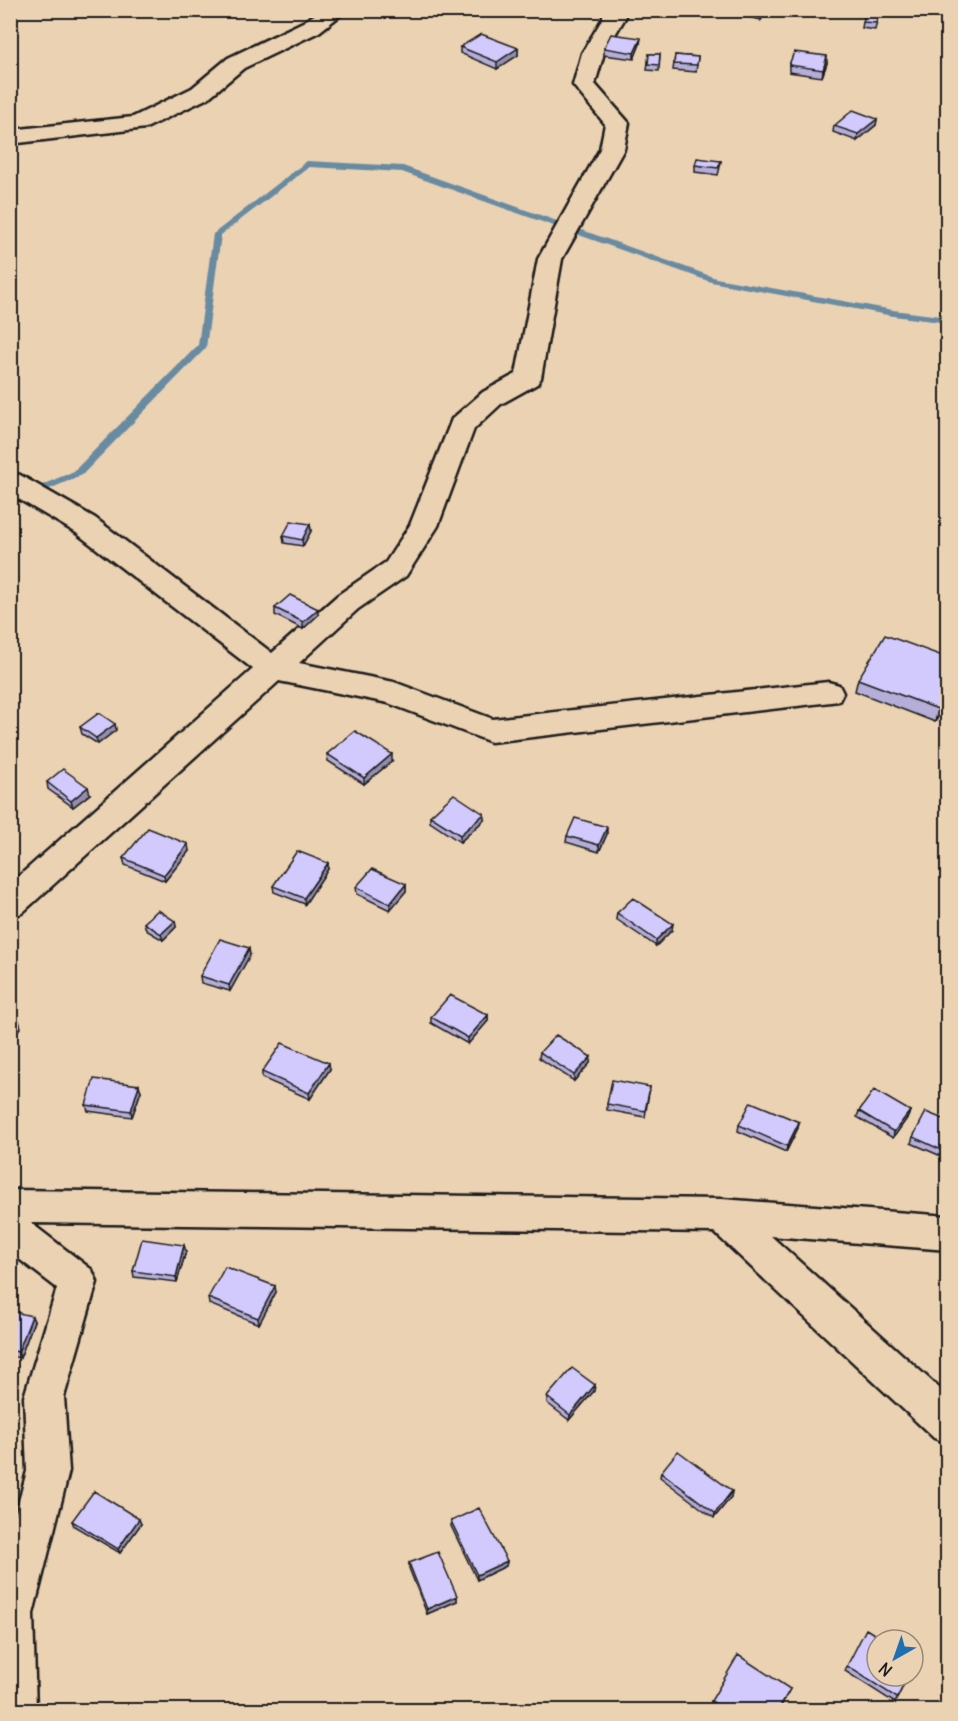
<svg xmlns="http://www.w3.org/2000/svg" width="958" height="1721" font-family="Delius,sans-serif">
<style>
.lines{fill:none;stroke-linecap:round;stroke-linejoin:round}
.stream{fill:#698ba2;fill-rule:evenodd}
.minor-casing{stroke:#1c1c1c;stroke-width:5}
.minor{fill:#ebd2b3;fill-rule:evenodd}
.wall{fill:#b5aed9;stroke:#1c1c1c;stroke-width:1.5}
.shaded-wall{fill:#938db0;stroke:#1c1c1c;stroke-width:1.5}
.building{fill:#d2cafc;stroke:#1c1c1c;stroke-width:1.5}
</style>
<rect width="100%" height="100%" fill="#ebd2b3"/>
<filter id="ink" filterUnits="userSpaceOnUse"><feTurbulence type="fractalNoise" baseFrequency=".0167" numOctaves="2"/><feDisplacementMap in="SourceGraphic" scale="12" xChannelSelector="R" yChannelSelector="G"/><feConvolveMatrix kernelMatrix="1 2 1 2 8 2 1 2 1" color-interpolation-filters="sRGB"/></filter>
<g filter="url(#ink)">
<g class="lines">
<path class="stream" d="M 307,161 L 403,166 L 716,278 L 893,310 L 948,317 L 948,323 L 893,316 L 711,282 L 402,172 L 309,167 L 221,235 L 206,348 L 82,475 L 10,506 L 10,499 L 74,471 L 198,345 L 213,234 Z"/>
<defs>
<path id="minor" d="M 322,10 L 347,10 L 319,32 L 244,68 L 208,98 L 146,128 L 10,144 L 10,130 L 133,117 L 192,88 L 228,58 L 303,22 Z
M 603,10 L 625,10 L 625,18 L 604,53 L 595,84 L 629,123 L 624,149 L 562,259 L 541,378 L 537,384 L 501,404 L 474,429 L 438,526 L 406,576 L 358,609 L 299,663 L 394,682 L 493,719 L 828,682 L 839,685 L 843,693 L 839,701 L 491,742 L 388,703 L 279,681 L 22,913 L 10,917 L 10,884 L 253,669 L 75,532 L 10,494 L 10,472 L 20,475 L 95,518 L 272,653 L 338,595 L 386,562 L 410,525 L 452,419 L 483,392 L 516,374 L 538,259 L 600,149 L 605,124 L 573,85 L 582,53 L 603,18 Z
M 10,1190 L 722,1199 L 948,1216 L 948,1250 L 771,1236 L 948,1396 L 948,1443 L 934,1438 L 714,1232 L 31,1223 L 92,1270 L 97,1282 L 64,1397 L 69,1471 L 33,1614 L 36,1710 L 10,1710 L 10,1535 L 27,1471 L 24,1397 L 57,1288 L 10,1252 Z"/>
</defs>
<use href="#minor" class="minor-casing"/>
<use href="#minor" class="minor"/>
</g>
<path class="wall" d="M 744,10 L 768,10 L 761,20 L 743,16 Z
M 943,10 L 948,10 L 948,32 L 940,31 Z
M 878,17 L 875,30 L 862,28 L 863,22 Z
M 640,44 L 634,59 L 604,55 L 604,48 Z
M 460,47 L 518,48 L 518,55 L 497,69 L 460,53 Z
M 649,54 L 660,54 L 659,71 L 647,70 Z
M 675,55 L 698,57 L 696,72 L 673,70 Z
M 827,63 L 822,77 L 789,72 L 789,65 Z
M 877,119 L 876,125 L 857,141 L 833,132 L 834,126 Z
M 721,161 L 720,167 L 718,175 L 695,172 L 695,165 Z
M 310,524 L 311,531 L 303,546 L 284,543 L 283,536 Z
M 275,608 L 318,615 L 303,629 L 275,615 Z
M 948,658 L 948,701 L 935,722 L 855,691 L 858,679 Z
M 115,724 L 116,730 L 98,744 L 82,734 L 80,727 Z
M 327,754 L 392,761 L 364,784 L 328,761 Z
M 47,782 L 90,794 L 73,807 L 48,789 Z
M 430,816 L 484,820 L 460,842 L 430,822 Z
M 607,834 L 599,852 L 566,842 L 567,836 Z
M 189,851 L 165,881 L 125,865 L 123,858 Z
M 328,863 L 328,869 L 305,904 L 274,892 L 273,886 Z
M 406,884 L 406,891 L 390,910 L 357,894 L 356,887 Z
M 617,913 L 672,930 L 656,946 L 616,919 Z
M 175,921 L 176,927 L 163,940 L 146,930 L 144,923 Z
M 250,955 L 230,991 L 201,983 L 200,976 Z
M 488,1015 L 488,1021 L 468,1044 L 431,1023 L 431,1017 Z
M 540,1052 L 590,1063 L 574,1081 L 539,1058 Z
M 330,1069 L 310,1099 L 262,1078 L 262,1072 Z
M 650,1087 L 645,1117 L 607,1110 L 607,1104 Z
M 141,1091 L 132,1117 L 88,1111 L 86,1105 Z
M 859,1111 L 910,1111 L 908,1117 L 893,1138 L 857,1117 Z
M 948,1121 L 948,1159 L 911,1143 L 913,1137 Z
M 799,1122 L 798,1128 L 786,1152 L 738,1131 L 739,1125 Z
M 186,1251 L 177,1282 L 134,1277 L 133,1271 Z
M 276,1292 L 259,1324 L 209,1304 L 208,1298 Z
M 10,1311 L 34,1321 L 20,1358 L 10,1356 Z
M 595,1385 L 594,1391 L 569,1420 L 547,1403 L 547,1397 Z
M 661,1472 L 732,1491 L 731,1497 L 714,1518 L 660,1477 Z
M 72,1521 L 141,1524 L 120,1553 L 74,1526 Z
M 451,1521 L 507,1561 L 506,1566 L 477,1580 L 451,1526 Z
M 409,1563 L 457,1596 L 457,1601 L 427,1614 L 409,1568 Z
M 847,1666 L 908,1676 L 895,1703 L 845,1671 Z
M 790,1689 L 779,1710 L 717,1710 L 710,1706 L 711,1701 Z"/>
<path class="shaded-wall" d="M 764,10 L 768,10 L 761,20 L 761,14 Z
M 641,38 L 640,44 L 634,59 L 634,53 Z
M 518,48 L 518,55 L 497,69 L 497,62 Z
M 827,56 L 827,63 L 822,77 L 823,70 Z
M 877,119 L 876,125 L 857,141 L 858,134 Z
M 310,524 L 311,531 L 303,546 L 302,540 Z
M 318,609 L 318,615 L 303,629 L 303,622 Z
M 948,693 L 948,701 L 935,722 L 938,709 Z
M 115,724 L 116,730 L 98,744 L 96,738 Z
M 392,754 L 392,761 L 364,784 L 364,778 Z
M 88,787 L 90,794 L 73,807 L 71,801 Z
M 484,814 L 484,820 L 460,842 L 460,835 Z
M 607,827 L 607,834 L 599,852 L 599,845 Z
M 188,844 L 189,851 L 165,881 L 164,875 Z
M 328,863 L 328,869 L 305,904 L 304,898 Z
M 406,884 L 406,891 L 390,910 L 390,904 Z
M 175,921 L 176,927 L 163,940 L 161,934 Z
M 673,924 L 672,930 L 656,946 L 656,940 Z
M 249,948 L 250,955 L 230,991 L 229,985 Z
M 488,1015 L 488,1021 L 468,1044 L 468,1038 Z
M 19,1021 L 21,1027 L 10,1039 L 10,1031 Z
M 591,1057 L 590,1063 L 574,1081 L 574,1075 Z
M 329,1063 L 330,1069 L 310,1099 L 309,1093 Z
M 139,1085 L 141,1091 L 132,1117 L 131,1111 Z
M 910,1111 L 908,1117 L 893,1138 L 894,1132 Z
M 799,1122 L 798,1128 L 786,1152 L 787,1146 Z
M 184,1245 L 186,1251 L 177,1282 L 176,1277 Z
M 275,1286 L 276,1292 L 259,1324 L 258,1318 Z
M 32,1316 L 34,1321 L 20,1358 L 18,1352 Z
M 595,1385 L 594,1391 L 569,1420 L 570,1415 Z
M 732,1491 L 731,1497 L 714,1518 L 715,1513 Z
M 139,1519 L 141,1524 L 120,1553 L 118,1549 Z
M 507,1561 L 506,1566 L 477,1580 L 477,1575 Z
M 457,1596 L 457,1601 L 427,1614 L 427,1609 Z"/>
<path class="building" d="M 747,10 L 764,10 L 761,14 Z
M 866,10 L 879,11 L 876,23 L 863,22 Z
M 943,10 L 948,10 L 948,26 L 941,25 Z
M 481,34 L 518,48 L 497,62 L 460,47 Z
M 611,34 L 641,38 L 634,53 L 604,48 Z
M 794,52 L 827,56 L 823,70 L 789,65 Z
M 649,54 L 660,54 L 659,65 L 648,64 Z
M 675,55 L 698,57 L 697,65 L 674,64 Z
M 853,110 L 877,119 L 858,134 L 834,126 Z
M 697,158 L 721,161 L 718,168 L 695,165 Z
M 291,521 L 310,524 L 302,540 L 283,536 Z
M 290,595 L 318,609 L 303,622 L 275,608 Z
M 885,635 L 948,658 L 948,693 L 938,709 L 858,679 Z
M 99,713 L 115,724 L 96,738 L 80,727 Z
M 355,731 L 392,754 L 364,778 L 327,754 Z
M 63,769 L 88,787 L 71,801 L 47,782 Z
M 454,794 L 484,814 L 460,835 L 430,816 Z
M 575,818 L 607,827 L 599,845 L 567,836 Z
M 148,828 L 188,844 L 164,875 L 123,858 Z
M 297,851 L 328,863 L 304,898 L 273,886 Z
M 372,869 L 406,884 L 390,904 L 356,887 Z
M 633,898 L 673,924 L 656,940 L 617,913 Z
M 158,910 L 175,921 L 161,934 L 144,923 Z
M 220,939 L 249,948 L 229,985 L 200,976 Z
M 450,995 L 488,1015 L 468,1038 L 431,1017 Z
M 10,1017 L 19,1021 L 10,1031 Z
M 556,1035 L 591,1057 L 574,1075 L 540,1052 Z
M 282,1043 L 329,1063 L 309,1093 L 262,1072 Z
M 94,1079 L 139,1085 L 131,1111 L 86,1105 Z
M 612,1080 L 650,1087 L 645,1111 L 607,1104 Z
M 874,1090 L 910,1111 L 894,1132 L 859,1111 Z
M 751,1102 L 799,1122 L 787,1146 L 739,1125 Z
M 926,1112 L 948,1121 L 948,1153 L 913,1137 Z
M 142,1239 L 184,1245 L 176,1277 L 133,1271 Z
M 225,1267 L 275,1286 L 258,1318 L 208,1298 Z
M 10,1311 L 32,1316 L 18,1352 L 10,1350 Z
M 572,1368 L 595,1385 L 570,1415 L 547,1397 Z
M 678,1451 L 732,1491 L 715,1513 L 661,1472 Z
M 94,1491 L 139,1519 L 118,1549 L 72,1521 Z
M 479,1508 L 507,1561 L 477,1575 L 451,1521 Z
M 438,1552 L 457,1596 L 427,1609 L 409,1563 Z
M 866,1629 L 884,1640 L 877,1640 L 877,1676 L 908,1676 L 897,1698 L 847,1666 Z
M 738,1655 L 790,1689 L 778,1710 L 725,1710 L 711,1701 Z
M 913,1658 L 916,1660 L 913,1666 Z"/>
</g>
<rect width="958" height="1721" fill="none" stroke="#ebd2b3" stroke-width="36"/>
<rect x="18" y="18" width="922" height="1685" fill="none" stroke="#1c1c1c" stroke-width="2" filter="url(#ink)"/>
<g transform="translate(895 1658) rotate(220)"><circle r="28" fill="#ebd2b3" stroke="#988977" stroke-width="1.5"/>
<path d="M0-4.5L10 22L0 15L-10 22Z" fill="#1f6fb2"/>
<text y="-9" font-size="16" font-weight="bold" text-anchor="middle" fill="#1c1c1c">N</text>
</g>
</svg>
